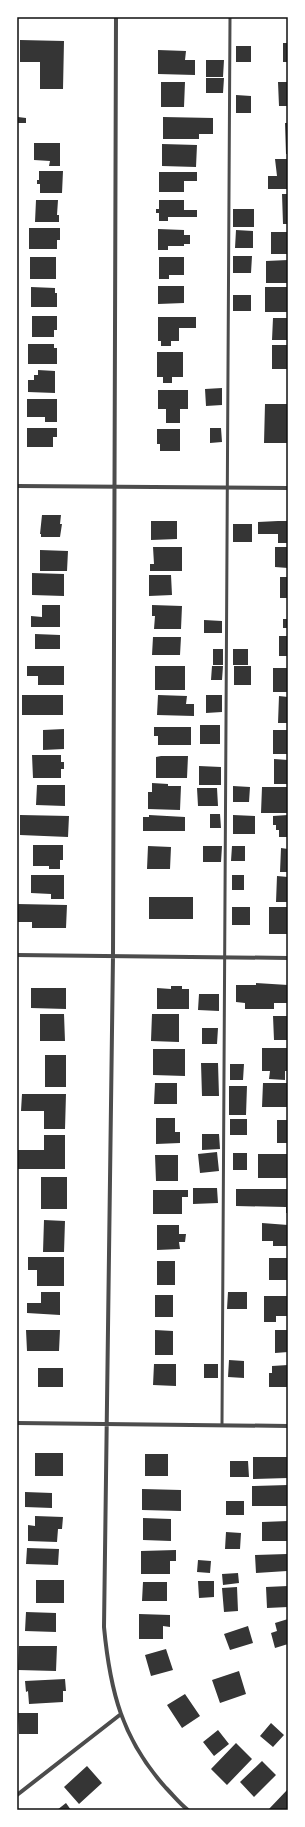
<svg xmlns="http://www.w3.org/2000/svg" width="305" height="1827" font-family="'Exo 2',sans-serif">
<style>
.building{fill:#353535}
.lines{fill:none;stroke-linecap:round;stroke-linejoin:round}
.service{stroke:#4c4c4c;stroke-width:3}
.minor{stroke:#4c4c4c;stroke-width:4}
.neatline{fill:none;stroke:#111;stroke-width:1.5}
</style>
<rect width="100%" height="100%" fill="#fff"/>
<path class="building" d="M 20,40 L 64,41 L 63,89 L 40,89 L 40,62 L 20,62 Z
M 283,43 L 288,43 L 288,62 L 283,62 Z
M 236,46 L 251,46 L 251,62 L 236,62 Z
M 158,50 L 186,51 L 185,60 L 195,60 L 195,75 L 158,74 Z
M 206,60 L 224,60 L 223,77 L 206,77 Z
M 206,78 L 224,78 L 223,93 L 206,93 Z
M 161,82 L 185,82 L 184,107 L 161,107 Z
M 278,82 L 288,82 L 288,106 L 279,106 Z
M 236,95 L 251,96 L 251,113 L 236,113 Z
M 18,117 L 26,118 L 26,123 L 17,123 Z
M 163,117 L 213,118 L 213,134 L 199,134 L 199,139 L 163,139 Z
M 285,123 L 288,123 L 288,154 L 286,154 Z
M 34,143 L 60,143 L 60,166 L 49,166 L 50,161 L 34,160 Z
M 162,144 L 197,145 L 196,167 L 162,166 Z
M 275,159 L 288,159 L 288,189 L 268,189 L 268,176 L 277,176 Z
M 39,171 L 63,171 L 62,193 L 40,193 L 40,184 L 37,184 L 37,180 L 39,180 Z
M 159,172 L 197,172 L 197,181 L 184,181 L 184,192 L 159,192 Z
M 282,194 L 288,194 L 288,224 L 283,224 Z
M 36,200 L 58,200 L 57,215 L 59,215 L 59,222 L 35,222 Z
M 159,200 L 184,200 L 184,210 L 197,210 L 197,217 L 168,217 L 168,221 L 159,221 L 159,213 L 156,213 L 156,209 L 159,209 Z
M 233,209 L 254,209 L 254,227 L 233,227 Z
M 29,228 L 60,228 L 60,240 L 57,240 L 57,249 L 29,249 Z
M 158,229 L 184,230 L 184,235 L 190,235 L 190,244 L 184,244 L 184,246 L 168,246 L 168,250 L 158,250 Z
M 236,230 L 253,231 L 253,248 L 235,248 Z
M 271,232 L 288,232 L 288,254 L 271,254 Z
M 233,256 L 252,256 L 251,273 L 233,273 Z
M 30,257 L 56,257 L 56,279 L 30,279 Z
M 159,257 L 184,257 L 184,275 L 169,275 L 169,279 L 159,279 Z
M 288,260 L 288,283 L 266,283 L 266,261 Z
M 158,286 L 184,286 L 184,303 L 158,304 Z
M 31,287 L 55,288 L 55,293 L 57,293 L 57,307 L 31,307 Z
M 265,287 L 288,287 L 288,312 L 265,312 Z
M 233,295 L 251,295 L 251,311 L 233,311 Z
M 32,316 L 57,316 L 57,330 L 54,330 L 54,337 L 32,337 Z
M 158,317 L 196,317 L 196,328 L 179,328 L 179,341 L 171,341 L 171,346 L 161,346 L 161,341 L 158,341 Z
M 273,318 L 288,318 L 288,340 L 272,340 Z
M 28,344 L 54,344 L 54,348 L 57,348 L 57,364 L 28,364 Z
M 272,345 L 288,345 L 288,369 L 272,369 Z
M 157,352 L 183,352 L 183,377 L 172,377 L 172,383 L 163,383 L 163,377 L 157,377 Z
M 38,370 L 55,371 L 55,393 L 28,392 L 28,380 L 34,380 L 34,375 L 38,375 Z
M 222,388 L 222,405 L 206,406 L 205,389 Z
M 158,390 L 188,390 L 188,409 L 180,409 L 180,423 L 166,423 L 166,409 L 158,409 Z
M 27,399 L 57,399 L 57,422 L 45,422 L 45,417 L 27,417 Z
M 265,404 L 287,404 L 287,443 L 264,443 Z
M 27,428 L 57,428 L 57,437 L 53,437 L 53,447 L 27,447 Z
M 210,428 L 221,428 L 222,442 L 210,443 Z
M 157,429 L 180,429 L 180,451 L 160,451 L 160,444 L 157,444 Z
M 42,515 L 61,515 L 60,524 L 62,524 L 60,537 L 41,537 L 41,534 L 40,534 Z
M 151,521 L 177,521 L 177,539 L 151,540 Z
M 278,521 L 288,521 L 288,543 L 278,543 L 278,534 L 258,534 L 258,522 Z
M 233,524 L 252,524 L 252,542 L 233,542 Z
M 153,547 L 182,547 L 182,571 L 150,571 L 150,564 L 154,564 Z
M 275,547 L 288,547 L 288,568 L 275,567 Z
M 40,550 L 68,551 L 67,571 L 40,571 Z
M 32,573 L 64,574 L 64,596 L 32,595 Z
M 149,575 L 171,575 L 172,595 L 149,596 Z
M 280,577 L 288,577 L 288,598 L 280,598 Z
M 42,605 L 60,605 L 60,627 L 31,627 L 31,616 L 42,617 Z
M 152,605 L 182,606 L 181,629 L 154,629 L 155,616 L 152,616 Z
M 287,612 L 288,612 L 288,628 L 283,628 L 283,619 L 287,619 Z
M 204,620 L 222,621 L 222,633 L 204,633 Z
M 35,634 L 60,635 L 60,649 L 35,649 Z
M 279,636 L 288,636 L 288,656 L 279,656 Z
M 153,637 L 181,637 L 180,655 L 152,655 Z
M 213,649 L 223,649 L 223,665 L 213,665 Z
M 233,649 L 248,649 L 248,665 L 233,665 Z
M 27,666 L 64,666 L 64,685 L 38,685 L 38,676 L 27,676 Z
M 155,666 L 185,666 L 185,690 L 155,690 Z
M 212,666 L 223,666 L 222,680 L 211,680 Z
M 234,666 L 251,666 L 251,685 L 234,685 Z
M 273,668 L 288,668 L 288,692 L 273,692 Z
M 22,695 L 63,695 L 63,715 L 22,715 Z
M 158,695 L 187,696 L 186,704 L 194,704 L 194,716 L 157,715 Z
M 206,695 L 222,695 L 222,712 L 206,713 Z
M 279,696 L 288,697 L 288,723 L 278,723 Z
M 200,725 L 220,725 L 220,744 L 200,744 Z
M 154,727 L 191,727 L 191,745 L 158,745 L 158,736 L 154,736 Z
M 64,729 L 64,749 L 43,750 L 43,730 Z
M 273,730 L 288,730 L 288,754 L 273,754 Z
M 32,755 L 61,755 L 61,762 L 64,762 L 64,769 L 61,769 L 61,778 L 33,778 Z
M 161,756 L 188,756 L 187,778 L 156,778 L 156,757 Z
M 274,759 L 288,760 L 288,784 L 274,784 Z
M 199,766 L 221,767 L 221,785 L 199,785 Z
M 152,783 L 168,784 L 168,786 L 181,786 L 180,810 L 148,809 L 148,792 L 152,792 Z
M 37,785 L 65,785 L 65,806 L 36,805 Z
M 233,786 L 250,787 L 249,802 L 233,802 Z
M 262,787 L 288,787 L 288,813 L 261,813 Z
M 197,788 L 217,788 L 218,806 L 198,806 Z
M 210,814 L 220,814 L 221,828 L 210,828 Z
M 20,815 L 69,816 L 68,837 L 20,835 Z
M 149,815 L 185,817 L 185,831 L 143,831 L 143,817 L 149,817 Z
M 233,815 L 255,816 L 255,834 L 233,834 Z
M 288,815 L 288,837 L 279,837 L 279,830 L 276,830 L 276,825 L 273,825 L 273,816 Z
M 33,845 L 63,845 L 63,860 L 60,860 L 60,869 L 49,869 L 49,866 L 33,866 Z
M 148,846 L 171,847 L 170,869 L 147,869 Z
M 203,846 L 222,846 L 221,862 L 203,862 Z
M 232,846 L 245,846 L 245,861 L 231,861 Z
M 281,848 L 288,849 L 288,872 L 280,872 Z
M 31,875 L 64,875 L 64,899 L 51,899 L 51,894 L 31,893 Z
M 232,875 L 244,875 L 244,890 L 232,890 Z
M 277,876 L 288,877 L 288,902 L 276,902 Z
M 149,897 L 193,897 L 193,919 L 149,919 Z
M 17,904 L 67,905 L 66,928 L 32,928 L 32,922 L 17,922 Z
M 232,907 L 250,907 L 250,925 L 232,925 Z
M 269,907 L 288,907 L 288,934 L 269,934 Z
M 256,983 L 288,985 L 288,1003 L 274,1003 L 274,1009 L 245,1009 L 245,1003 L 236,1002 L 236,985 L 256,985 Z
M 171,986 L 182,986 L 182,989 L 189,989 L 189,1009 L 157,1009 L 157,988 L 171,989 Z
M 31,988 L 66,988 L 66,1009 L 31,1008 Z
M 199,994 L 219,994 L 219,1011 L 198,1010 Z
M 40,1014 L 64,1014 L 65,1041 L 40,1041 Z
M 152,1014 L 179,1014 L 179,1042 L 151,1041 Z
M 273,1016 L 288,1016 L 288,1040 L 274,1040 Z
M 202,1028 L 218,1028 L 217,1044 L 202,1044 Z
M 262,1048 L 288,1048 L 288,1071 L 285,1071 L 285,1080 L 269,1079 L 270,1071 L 262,1071 Z
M 153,1049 L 185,1049 L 185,1076 L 153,1075 Z
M 45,1055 L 66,1055 L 66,1087 L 45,1087 Z
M 201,1063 L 218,1063 L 219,1096 L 202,1096 Z
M 230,1064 L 244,1064 L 243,1080 L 230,1080 Z
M 155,1083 L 177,1083 L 177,1104 L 154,1104 Z
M 263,1083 L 288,1083 L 288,1107 L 262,1107 Z
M 229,1086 L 247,1086 L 246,1115 L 229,1115 Z
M 22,1094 L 66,1094 L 65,1129 L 44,1129 L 44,1111 L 21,1111 Z
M 156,1118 L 175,1118 L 175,1132 L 180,1132 L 180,1143 L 156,1144 Z
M 230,1119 L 247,1119 L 247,1135 L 230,1135 Z
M 277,1120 L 288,1120 L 288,1143 L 277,1143 Z
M 202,1134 L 219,1134 L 220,1149 L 202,1150 Z
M 44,1135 L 65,1135 L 65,1169 L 17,1169 L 17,1150 L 44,1150 Z
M 217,1152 L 219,1171 L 200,1173 L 198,1154 Z
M 233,1153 L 247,1153 L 247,1170 L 233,1170 Z
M 258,1154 L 288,1154 L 288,1178 L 258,1178 Z
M 155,1155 L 178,1155 L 178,1181 L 156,1181 Z
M 41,1177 L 67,1177 L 67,1209 L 41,1209 Z
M 193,1188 L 217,1188 L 218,1203 L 193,1204 Z
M 236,1189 L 288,1189 L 288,1213 L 286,1213 L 286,1207 L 236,1206 Z
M 153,1190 L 188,1190 L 188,1197 L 182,1197 L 182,1214 L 153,1214 Z
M 44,1220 L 65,1221 L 64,1252 L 43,1252 Z
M 262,1223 L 288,1225 L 288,1246 L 273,1246 L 273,1241 L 262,1241 Z
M 157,1225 L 179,1225 L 179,1234 L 186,1234 L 185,1242 L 179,1242 L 180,1249 L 157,1250 Z
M 28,1257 L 64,1257 L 64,1286 L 37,1286 L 37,1270 L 28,1270 Z
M 269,1258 L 288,1258 L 288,1280 L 269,1280 Z
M 157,1261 L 175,1261 L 175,1285 L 157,1285 Z
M 41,1292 L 60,1292 L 60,1315 L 27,1313 L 27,1303 L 41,1303 Z
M 228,1292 L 247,1292 L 247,1309 L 227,1309 Z
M 155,1295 L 173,1295 L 173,1317 L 155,1317 Z
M 264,1296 L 288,1296 L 288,1316 L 276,1316 L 276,1322 L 264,1322 Z
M 26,1330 L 60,1330 L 59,1351 L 27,1351 Z
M 155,1330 L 173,1331 L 173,1355 L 155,1355 Z
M 275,1330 L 288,1330 L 288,1352 L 275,1353 Z
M 229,1360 L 244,1361 L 244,1378 L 228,1377 Z
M 154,1364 L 176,1364 L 176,1386 L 153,1385 Z
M 204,1364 L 218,1364 L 218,1378 L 204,1378 Z
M 288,1365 L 288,1387 L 269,1387 L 269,1373 L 272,1373 L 272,1366 Z
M 38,1368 L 63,1368 L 63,1387 L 38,1387 Z
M 35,1453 L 63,1453 L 63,1476 L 35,1476 Z
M 145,1454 L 168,1454 L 168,1476 L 145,1476 Z
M 253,1457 L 288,1457 L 288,1478 L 253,1479 Z
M 230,1461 L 248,1461 L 249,1477 L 230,1477 Z
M 288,1485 L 288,1506 L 252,1506 L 252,1486 Z
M 142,1489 L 181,1490 L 181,1511 L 142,1510 Z
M 25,1492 L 52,1493 L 52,1508 L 25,1507 Z
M 226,1501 L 244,1501 L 244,1515 L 226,1515 Z
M 35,1516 L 63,1517 L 62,1529 L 58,1529 L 57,1542 L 28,1541 L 28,1525 L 35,1526 Z
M 143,1518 L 171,1519 L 171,1541 L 143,1540 Z
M 288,1521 L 288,1541 L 262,1541 L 262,1522 Z
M 226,1532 L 241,1533 L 240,1549 L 225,1549 Z
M 27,1548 L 59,1549 L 58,1565 L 26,1564 Z
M 176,1550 L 176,1561 L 170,1561 L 170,1574 L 141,1574 L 141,1551 Z
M 287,1554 L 287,1571 L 256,1573 L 255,1555 Z
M 198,1560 L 211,1561 L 210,1573 L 197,1572 Z
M 238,1573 L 239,1583 L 223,1585 L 222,1574 Z
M 36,1580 L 64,1580 L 64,1603 L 36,1603 Z
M 198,1581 L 214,1581 L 214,1597 L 199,1598 Z
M 143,1582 L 167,1582 L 167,1601 L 142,1601 Z
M 288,1586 L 288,1607 L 267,1608 L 266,1587 Z
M 237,1587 L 238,1611 L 224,1612 L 222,1588 Z
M 26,1612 L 56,1613 L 56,1632 L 25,1631 Z
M 139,1614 L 170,1615 L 170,1627 L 163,1626 L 163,1639 L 139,1639 Z
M 288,1619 L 288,1644 L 275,1648 L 271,1633 L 277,1631 L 275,1623 Z
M 248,1626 L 253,1643 L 230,1650 L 224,1634 Z
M 19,1646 L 57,1646 L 56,1671 L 18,1670 Z
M 166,1649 L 173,1670 L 151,1676 L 145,1655 Z
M 239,1671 L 246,1694 L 220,1703 L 212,1680 Z
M 65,1679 L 66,1691 L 63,1691 L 63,1702 L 29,1704 L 28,1691 L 26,1692 L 25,1681 Z
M 185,1694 L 200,1716 L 182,1728 L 167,1705 Z
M 18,1713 L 38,1713 L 38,1734 L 19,1734 Z
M 271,1723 L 284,1735 L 273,1747 L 260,1736 Z
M 218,1730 L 229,1744 L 214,1756 L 203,1742 Z
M 236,1743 L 252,1759 L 227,1785 L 211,1769 Z
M 262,1761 L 276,1775 L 254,1797 L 240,1782 Z
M 87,1766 L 102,1783 L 79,1804 L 64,1787 Z
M 288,1789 L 288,1810 L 268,1810 Z
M 66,1803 L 71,1810 L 57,1810 Z"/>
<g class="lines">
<path class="service" d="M 222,1425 L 230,17"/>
<path class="minor" d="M 116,17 L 113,956 L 104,1627 C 110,1691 122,1739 166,1788 C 173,1795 180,1804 188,1810
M 17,486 L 288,488
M 17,955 L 288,958
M 17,1423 L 288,1426
M 17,1795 L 121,1714"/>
</g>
<rect width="305" height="1827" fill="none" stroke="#ffffff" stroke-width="36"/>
<rect x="18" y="18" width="269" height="1791" class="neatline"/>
</svg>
